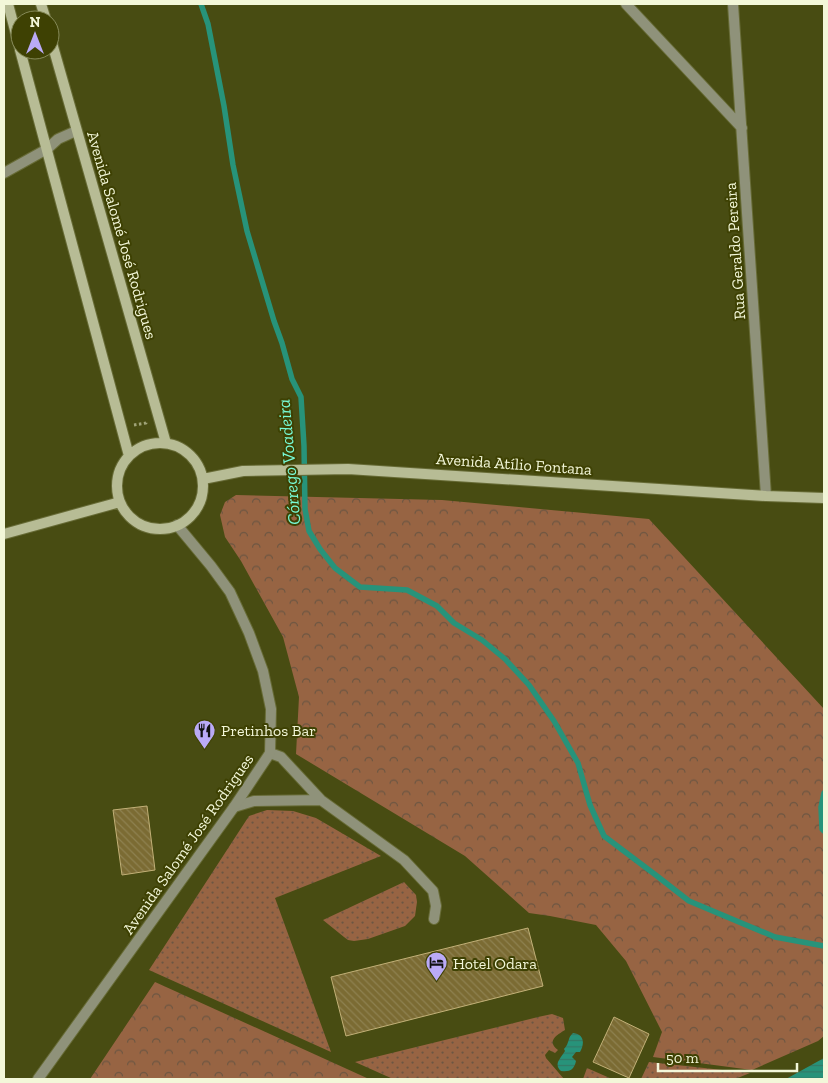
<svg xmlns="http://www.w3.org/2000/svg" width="828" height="1083" font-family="'Zilla Slab',serif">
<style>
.green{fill:url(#green-dots)}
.forest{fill:url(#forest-crowns)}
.water{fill:url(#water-rules)}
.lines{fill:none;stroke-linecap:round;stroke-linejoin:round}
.stream{stroke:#27937a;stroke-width:5.5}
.building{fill:url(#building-back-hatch);stroke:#c2b077}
.lane-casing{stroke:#676b36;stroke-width:12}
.street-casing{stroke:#676b36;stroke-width:12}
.secondary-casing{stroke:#676b36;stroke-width:12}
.path{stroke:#9fa377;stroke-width:3;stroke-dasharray:2.5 2.5;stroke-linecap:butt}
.lane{stroke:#8f927a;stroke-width:10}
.street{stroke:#8f927a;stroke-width:10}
.secondary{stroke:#b7bc95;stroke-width:10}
.labels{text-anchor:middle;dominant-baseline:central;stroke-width:4;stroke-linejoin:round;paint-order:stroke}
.street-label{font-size:16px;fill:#f3f7d9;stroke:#3e4103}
.poi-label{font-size:16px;fill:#f3f7d9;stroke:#3e4103;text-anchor:start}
.water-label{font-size:18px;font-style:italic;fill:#77fad6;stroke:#3e4103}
</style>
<defs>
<pattern id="green-dots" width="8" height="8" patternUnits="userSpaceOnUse" patternTransform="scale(1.25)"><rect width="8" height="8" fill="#976443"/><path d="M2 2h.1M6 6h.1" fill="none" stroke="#6c5642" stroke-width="1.8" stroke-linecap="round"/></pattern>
<pattern id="forest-crowns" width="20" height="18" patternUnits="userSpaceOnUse" patternTransform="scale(1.25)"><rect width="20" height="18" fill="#976443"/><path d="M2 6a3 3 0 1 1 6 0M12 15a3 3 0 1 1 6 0" fill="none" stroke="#6c5642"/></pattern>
<pattern id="water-rules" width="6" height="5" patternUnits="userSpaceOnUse" patternTransform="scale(1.25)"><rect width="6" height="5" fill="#27937a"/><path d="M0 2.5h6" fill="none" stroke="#337966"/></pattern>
<pattern id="building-back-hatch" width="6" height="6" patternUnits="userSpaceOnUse" patternTransform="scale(1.25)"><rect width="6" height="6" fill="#7b6b33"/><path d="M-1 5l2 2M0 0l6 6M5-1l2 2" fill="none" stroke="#8e8150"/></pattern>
</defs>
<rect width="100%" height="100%" fill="#484c12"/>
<path class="green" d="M 267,810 L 293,811 L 316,818 L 381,856 L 275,898 L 331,1052 L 149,970 L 249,816 Z
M 404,882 L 416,895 L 417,902 L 415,916 L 405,926 L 368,939 L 354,941 L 348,940 L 344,937 L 323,920 Z
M 552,1014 L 563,1018 L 565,1030 C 557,1035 546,1041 558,1050 L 555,1053 L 549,1050 L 545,1055 L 546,1058 L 564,1079 L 393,1079 L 355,1062 L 538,1017 Z
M 649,1062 L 750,1073 L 735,1079 L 641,1079 Z
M 587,1068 L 612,1079 L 583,1079 Z"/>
<path class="forest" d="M 236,495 L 442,500 L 649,519 L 824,709 L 824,1036 L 818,1041 L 752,1070 L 653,1057 L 662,1032 L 626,961 L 596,925 L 550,916 L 529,913 L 465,856 L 296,754 L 299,697 L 283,637 L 241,561 L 225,537 L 220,515 L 225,502 Z
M 155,982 L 369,1079 L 90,1079 Z"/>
<path class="water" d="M 573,1033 C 584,1034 585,1043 580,1052 L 576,1052 L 572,1057 L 576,1061 C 574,1070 570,1072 561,1071 C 553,1064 561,1058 565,1051 L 564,1049 C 570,1043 567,1038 573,1033 Z
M 824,1058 L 824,1079 L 786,1079 Z"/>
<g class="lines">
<path class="stream" d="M 201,4 L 208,24 L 224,106 L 233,165 L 247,231 L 274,321 L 282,343 L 292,379 L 301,397 L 304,446 L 305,509 L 309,531 L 320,549 L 335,568 L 360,587 L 407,590 L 437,606 L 454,623 L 482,640 L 505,659 L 529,685 L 554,721 L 578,763 L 590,805 L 604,836 L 657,876 L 689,901 L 775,937 L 824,946
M 824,793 L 821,807 L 822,829 L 824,831"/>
</g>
<path class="building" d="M 147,806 L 155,870 L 122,875 L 113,810 Z
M 528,928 L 543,986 L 346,1036 L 331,977 Z
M 614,1017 L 649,1034 L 629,1078 L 593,1062 Z"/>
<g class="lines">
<defs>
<path id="lane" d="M 270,753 L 281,757 L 321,800 L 404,860 L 433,891 L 436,906 L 434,919
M 234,807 L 254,801 L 321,800"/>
<path id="street" d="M 626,4 L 742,128
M 733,4 L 766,496
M 4,173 L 47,149 L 58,139 L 76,131
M 38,1079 L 234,807 L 270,753 L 271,709 L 263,671 L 249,633 L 230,592 L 211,566 L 177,525"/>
<path id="secondary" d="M 8,4 L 20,49
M 41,4 L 46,20
M 50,36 L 166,443
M 20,50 L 129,456
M117 486a43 43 0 1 1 86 0a43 43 0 1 1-86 0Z
M 203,479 L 243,471 L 348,469 L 766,496 L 824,498
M 4,534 L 120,502"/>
</defs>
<use href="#lane" class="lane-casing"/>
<use href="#street" class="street-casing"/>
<use href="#secondary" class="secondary-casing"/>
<path class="path" d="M 134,425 L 146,423 L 146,422"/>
<use href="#lane" class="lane"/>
<use href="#street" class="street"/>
<use href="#secondary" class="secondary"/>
</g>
<defs>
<symbol id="restaurant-pin" viewBox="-11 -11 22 30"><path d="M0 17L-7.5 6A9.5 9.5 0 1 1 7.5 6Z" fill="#baaaf6" stroke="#3e4103"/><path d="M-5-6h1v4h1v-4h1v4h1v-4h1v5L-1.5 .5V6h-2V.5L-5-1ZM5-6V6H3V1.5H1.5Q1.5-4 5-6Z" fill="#111"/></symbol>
<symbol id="hotel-pin" viewBox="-11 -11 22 30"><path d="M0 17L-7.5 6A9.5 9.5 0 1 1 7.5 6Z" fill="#baaaf6" stroke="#3e4103"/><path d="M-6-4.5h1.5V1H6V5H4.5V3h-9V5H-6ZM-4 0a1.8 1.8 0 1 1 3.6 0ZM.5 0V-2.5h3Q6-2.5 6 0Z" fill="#111"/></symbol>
</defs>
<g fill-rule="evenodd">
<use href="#restaurant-pin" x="192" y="718" width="25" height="34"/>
<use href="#hotel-pin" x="424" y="950" width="25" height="34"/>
</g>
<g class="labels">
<g class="street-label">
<text transform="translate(122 235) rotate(74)">Avenida Salomé José Rodrigues</text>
<text transform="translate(735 251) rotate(-94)">Rua Geraldo Pereira</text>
<text transform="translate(514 464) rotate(4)">Avenida Atílio Fontana</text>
<text transform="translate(188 844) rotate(-55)">Avenida Salomé José Rodrigues</text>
</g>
<g class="poi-label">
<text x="221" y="730">Pretinhos Bar</text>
<text x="453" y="963">Hotel Odara</text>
</g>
<g class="water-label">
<text transform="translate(289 462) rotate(-95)">Córrego Voadeira</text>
</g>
</g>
<rect width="828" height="1083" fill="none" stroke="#f3f7d9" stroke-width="10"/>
<g transform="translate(35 35)"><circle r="24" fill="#3e4103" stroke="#868a59"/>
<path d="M0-4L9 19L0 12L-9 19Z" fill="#baaaf6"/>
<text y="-8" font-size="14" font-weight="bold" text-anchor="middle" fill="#f3f7d9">N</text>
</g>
<path d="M658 1063v8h139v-8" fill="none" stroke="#f3f7d9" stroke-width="2.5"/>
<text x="666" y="1063" font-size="15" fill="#f3f7d9" stroke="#3e4103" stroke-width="4" paint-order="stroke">50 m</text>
</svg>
